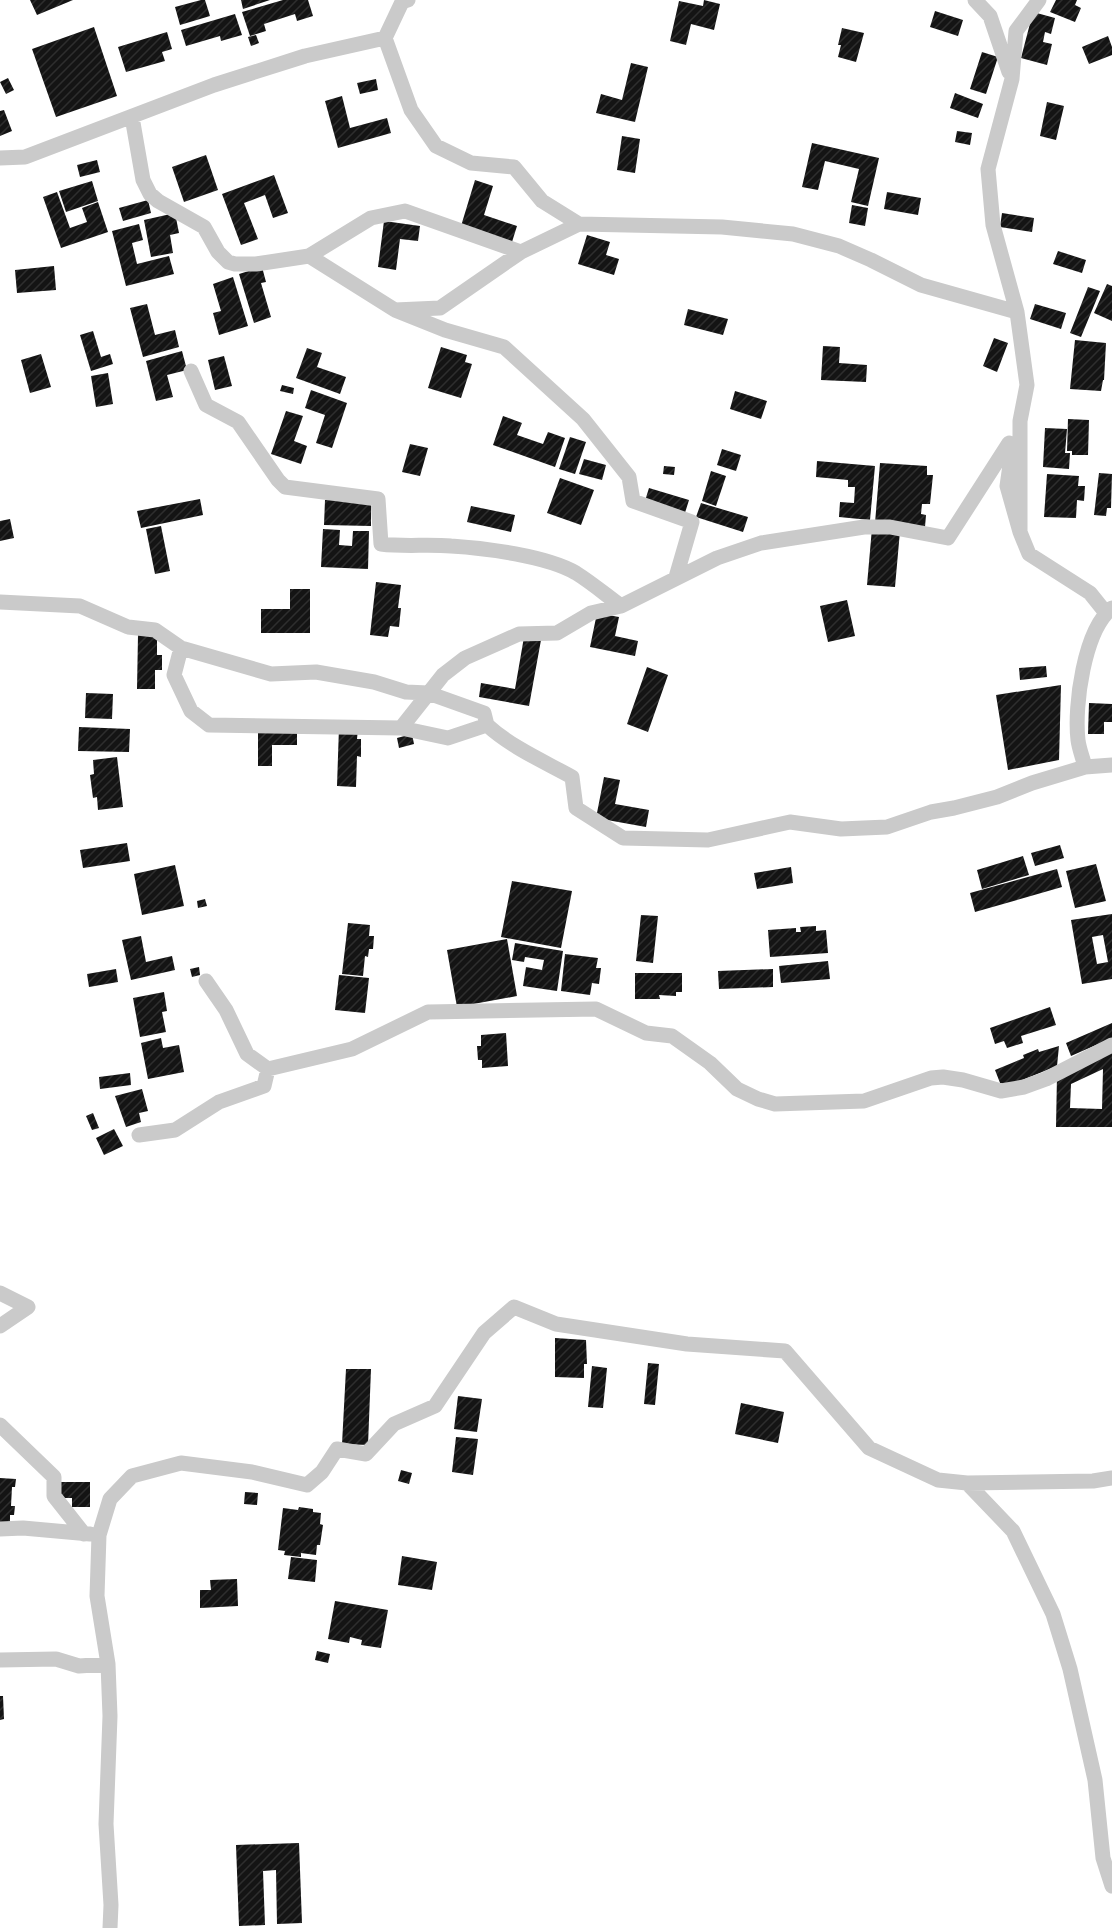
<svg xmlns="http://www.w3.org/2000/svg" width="1112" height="1928" font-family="Lato,sans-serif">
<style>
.building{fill:url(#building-hatch);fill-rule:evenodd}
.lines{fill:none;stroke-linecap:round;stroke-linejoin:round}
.street{stroke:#cacaca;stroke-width:15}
</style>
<defs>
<pattern id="building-hatch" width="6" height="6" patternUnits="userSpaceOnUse" patternTransform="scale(1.5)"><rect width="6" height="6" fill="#141414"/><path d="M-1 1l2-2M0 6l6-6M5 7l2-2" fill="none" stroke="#2e2e2e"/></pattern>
</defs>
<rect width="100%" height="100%" fill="#fff"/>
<path class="building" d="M 30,0 L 73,0 L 37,15 Z
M 201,0 L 205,0 L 210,16 L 180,25 L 175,7 Z
M 241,0 L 270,0 L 243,9 Z
M 283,0 L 308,0 L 313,16 L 297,21 L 295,14 L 264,24 L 266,31 L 250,36 L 242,12 Z
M 704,0 L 720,4 L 714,30 L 691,24 L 686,45 L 670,41 L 679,1 L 703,6 Z
M 1056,0 L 1077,0 L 1075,5 L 1081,8 L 1075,22 L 1050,12 Z
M 935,11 L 963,20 L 958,36 L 930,27 Z
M 1033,12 L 1055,18 L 1051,34 L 1045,32 L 1043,42 L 1052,44 L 1047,65 L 1021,58 Z
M 235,14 L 242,35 L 221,41 L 220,36 L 186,46 L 181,30 Z
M 94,27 L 117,96 L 56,117 L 32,49 Z
M 842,28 L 864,33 L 856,62 L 838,57 L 841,45 L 838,45 Z
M 167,32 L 172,49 L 162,52 L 165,61 L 126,72 L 118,47 Z
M 256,35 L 259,43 L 251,46 L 248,37 Z
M 1108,36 L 1112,47 L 1112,55 L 1089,64 L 1082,47 Z
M 982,52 L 998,57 L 986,94 L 970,89 Z
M 631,63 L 648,67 L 635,122 L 596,113 L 601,94 L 622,100 Z
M 8,78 L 14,90 L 6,94 L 0,82 Z
M 376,79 L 378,90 L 360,94 L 357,83 Z
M 955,93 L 983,104 L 978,118 L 950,108 Z
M 342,96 L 350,128 L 387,118 L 391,133 L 338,148 L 325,101 Z
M 1047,102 L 1064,106 L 1056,140 L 1040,136 Z
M 4,110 L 12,131 L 0,136 L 0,111 Z
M 957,131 L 972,133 L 970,145 L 955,142 Z
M 622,136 L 640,139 L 635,173 L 617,170 Z
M 812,143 L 879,158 L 868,206 L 851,202 L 859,169 L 825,161 L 818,190 L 802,187 Z
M 206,155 L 218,190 L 184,202 L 172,167 Z
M 97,160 L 100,172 L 80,177 L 77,165 Z
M 274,175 L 288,213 L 273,218 L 265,195 L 244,203 L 258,239 L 241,245 L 222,194 Z
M 475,180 L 493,186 L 484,215 L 517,226 L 512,242 L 461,226 Z
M 92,181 L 98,201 L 66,212 L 59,191 Z
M 57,192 L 70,228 L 87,222 L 82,208 L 98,202 L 108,232 L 61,248 L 43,197 Z
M 887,192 L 921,198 L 918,215 L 884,209 Z
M 148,200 L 151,213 L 123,221 L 119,208 Z
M 852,205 L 868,208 L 865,226 L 849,223 Z
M 175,213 L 179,233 L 170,235 L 173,253 L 151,257 L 144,220 Z
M 1002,213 L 1034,218 L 1032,232 L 1000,227 Z
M 384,221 L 420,226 L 418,241 L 400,239 L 396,270 L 378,267 Z
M 139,224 L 143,240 L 132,243 L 137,264 L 169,256 L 174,274 L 126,286 L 112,231 Z
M 587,235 L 610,242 L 606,255 L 619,259 L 614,275 L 578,264 Z
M 1058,251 L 1086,260 L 1082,273 L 1053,264 Z
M 54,266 L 56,290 L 17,293 L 15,270 Z
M 262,267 L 266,282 L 261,283 L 271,317 L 254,323 L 239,274 Z
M 233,277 L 248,326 L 219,335 L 213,313 L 221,311 L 213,284 Z
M 1107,284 L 1112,286 L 1112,321 L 1094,313 Z
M 1088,287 L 1100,291 L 1081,337 L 1070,333 Z
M 147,304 L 155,335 L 175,330 L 179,347 L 143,357 L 130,308 Z
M 1035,304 L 1066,313 L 1061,329 L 1030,319 Z
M 688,309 L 728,319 L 723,335 L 684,325 Z
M 93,331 L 101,357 L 110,354 L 113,364 L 91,371 L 80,335 Z
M 994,338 L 1008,343 L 997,372 L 983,366 Z
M 1075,340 L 1106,343 L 1104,380 L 1103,380 L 1101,391 L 1070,389 Z
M 823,346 L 840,347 L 839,363 L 867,365 L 866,382 L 821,380 Z
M 441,347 L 467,355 L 465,362 L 472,364 L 461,398 L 428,388 Z
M 307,348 L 322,353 L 317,367 L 346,377 L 340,394 L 296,378 Z
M 182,351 L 187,370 L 167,375 L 173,397 L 156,401 L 146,361 Z
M 41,354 L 51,387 L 30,393 L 21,360 Z
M 224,356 L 232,386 L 215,390 L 208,360 Z
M 108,373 L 113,404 L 96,407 L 91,376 Z
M 282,385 L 294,388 L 293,394 L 280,391 Z
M 311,390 L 347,403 L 332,448 L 316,443 L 325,415 L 305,408 Z
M 735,391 L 767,401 L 761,419 L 730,409 Z
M 286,411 L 303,416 L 294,441 L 307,446 L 301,464 L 271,454 Z
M 503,416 L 522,423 L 517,435 L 543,444 L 548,432 L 565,438 L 555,467 L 493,445 Z
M 1068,419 L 1089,420 L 1088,455 L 1072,455 L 1072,451 L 1067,451 Z
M 1045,428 L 1067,429 L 1065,453 L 1070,453 L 1069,469 L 1043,467 Z
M 570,437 L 586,442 L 575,474 L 559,469 Z
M 410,444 L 428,448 L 420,476 L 402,472 Z
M 722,449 L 741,455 L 736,471 L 717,465 Z
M 584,459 L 606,465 L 602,480 L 579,474 Z
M 817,461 L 875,466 L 870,520 L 839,517 L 840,502 L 854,503 L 855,487 L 848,487 L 848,480 L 816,477 Z
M 880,463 L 927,466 L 927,475 L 933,475 L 930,504 L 922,504 L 921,514 L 926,515 L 925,527 L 875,523 Z
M 664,466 L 675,467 L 674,475 L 663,474 Z
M 711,471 L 726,476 L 716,506 L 702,501 Z
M 1099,473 L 1112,474 L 1111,508 L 1107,508 L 1106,516 L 1094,515 Z
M 1047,474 L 1079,476 L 1078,486 L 1085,486 L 1084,501 L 1077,500 L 1076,518 L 1044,517 Z
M 560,478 L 594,490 L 581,525 L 547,513 Z
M 649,488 L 689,500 L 684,516 L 644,504 Z
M 200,499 L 203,515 L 141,528 L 137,511 Z
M 325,500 L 371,501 L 371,526 L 324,525 Z
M 701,503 L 748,517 L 743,532 L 696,517 Z
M 471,506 L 515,515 L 511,532 L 467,522 Z
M 10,519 L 14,538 L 0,541 L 0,521 Z
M 161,526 L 170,571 L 155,574 L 146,529 Z
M 872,528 L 900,531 L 895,587 L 867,585 Z
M 323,529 L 340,530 L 339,545 L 352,546 L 353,531 L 369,531 L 368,569 L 321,567 Z
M 376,582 L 401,585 L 398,608 L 401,608 L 399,627 L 390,626 L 388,637 L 370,635 Z
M 290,589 L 310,589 L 310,633 L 261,633 L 261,609 L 290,609 Z
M 847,600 L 855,636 L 828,642 L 820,606 Z
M 597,613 L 619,617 L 615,636 L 638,641 L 635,656 L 590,647 Z
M 138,635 L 157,635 L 157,655 L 162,655 L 162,670 L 155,670 L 155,689 L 137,689 Z
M 524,637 L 541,640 L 529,706 L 479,697 L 481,683 L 515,689 Z
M 1046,666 L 1047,677 L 1020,680 L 1019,668 Z
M 647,667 L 668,675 L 648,732 L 627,724 Z
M 1061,685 L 1059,760 L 1008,770 L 996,695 Z
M 86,693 L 113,694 L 112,719 L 85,718 Z
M 1089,703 L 1112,704 L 1112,722 L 1104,722 L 1104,734 L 1088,734 Z
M 79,727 L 130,729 L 129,752 L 78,751 Z
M 258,727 L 297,727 L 297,745 L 272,745 L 272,766 L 258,766 Z
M 339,727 L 358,728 L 357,739 L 361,739 L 361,757 L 357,756 L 356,787 L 337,786 Z
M 412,734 L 414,744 L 399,748 L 397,738 Z
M 117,757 L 123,807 L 98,810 L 97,797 L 93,798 L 90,775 L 94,774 L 93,760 Z
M 604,777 L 620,780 L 615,804 L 649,810 L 646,827 L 596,818 Z
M 127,843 L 130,861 L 83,868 L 80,850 Z
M 1060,845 L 1064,858 L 1035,866 L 1031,853 Z
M 1023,856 L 1029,875 L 982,889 L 977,870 Z
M 1096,864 L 1106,901 L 1075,908 L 1066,871 Z
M 175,865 L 184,906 L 142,915 L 134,874 Z
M 791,867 L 793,883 L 757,889 L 754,873 Z
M 1057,869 L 1062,887 L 975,912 L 970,893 Z
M 512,881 L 572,891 L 561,948 L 501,937 Z
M 205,899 L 207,906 L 198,908 L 197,901 Z
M 1112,914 L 1112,979 L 1082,984 L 1071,920 ZM 1103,935 L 1108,962 L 1097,964 L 1092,937 Z
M 641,915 L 658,916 L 653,963 L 636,961 Z
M 348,923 L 370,925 L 369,936 L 374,936 L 373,949 L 369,949 L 368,957 L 365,956 L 363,976 L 342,974 Z
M 816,926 L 816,931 L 826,930 L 828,953 L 770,957 L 768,930 L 796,928 L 796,932 L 801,932 L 800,927 Z
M 141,936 L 146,962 L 172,956 L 175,970 L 131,980 L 122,940 Z
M 507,939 L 517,996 L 457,1007 L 447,950 Z
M 515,943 L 563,951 L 557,991 L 523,986 L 526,967 L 542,970 L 544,960 L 525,957 L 524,962 L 512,960 Z
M 565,954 L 598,958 L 596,968 L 601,968 L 599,984 L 592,983 L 590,995 L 561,991 Z
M 828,961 L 830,979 L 781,983 L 779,966 Z
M 199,967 L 200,975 L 192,977 L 190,969 Z
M 116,969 L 118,982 L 89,987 L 87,974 Z
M 773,969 L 773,987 L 719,989 L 718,971 Z
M 635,973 L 682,973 L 682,992 L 676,992 L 676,996 L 659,995 L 660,999 L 635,999 Z
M 339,975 L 369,978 L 365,1013 L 335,1010 Z
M 164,992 L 167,1011 L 162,1012 L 166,1032 L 140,1037 L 133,998 Z
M 1050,1007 L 1056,1025 L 1021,1036 L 1023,1043 L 1007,1048 L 1004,1041 L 995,1044 L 990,1028 Z
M 1112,1023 L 1112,1038 L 1071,1056 L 1066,1043 Z
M 506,1033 L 508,1066 L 482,1068 L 482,1060 L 478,1060 L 477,1046 L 481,1046 L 481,1035 Z
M 161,1038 L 163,1048 L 179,1045 L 184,1072 L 148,1079 L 141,1043 Z
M 1059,1046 L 1057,1066 L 1002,1088 L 995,1070 L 1024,1058 L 1023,1055 L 1038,1049 L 1039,1052 Z
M 1112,1049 L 1112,1127 L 1056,1127 L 1057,1075 ZM 1103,1069 L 1102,1109 L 1070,1108 L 1071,1084 Z
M 130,1073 L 131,1085 L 100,1089 L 99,1077 Z
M 142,1089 L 148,1111 L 139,1113 L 141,1122 L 126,1127 L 115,1096 Z
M 93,1113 L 99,1128 L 92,1130 L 86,1116 Z
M 114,1129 L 123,1146 L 104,1155 L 96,1138 Z
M 555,1338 L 586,1340 L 587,1364 L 584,1364 L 584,1378 L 555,1377 Z
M 648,1363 L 659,1364 L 655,1405 L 644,1404 Z
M 592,1366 L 607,1368 L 603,1408 L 588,1407 Z
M 346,1369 L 371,1369 L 368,1445 L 342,1444 Z
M 458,1396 L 482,1399 L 477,1432 L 454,1429 Z
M 741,1403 L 784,1412 L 778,1443 L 735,1434 Z
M 456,1437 L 478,1439 L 473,1475 L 452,1472 Z
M 401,1470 L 412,1473 L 409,1484 L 398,1481 Z
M 0,1478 L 16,1479 L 15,1487 L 12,1487 L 11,1506 L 15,1506 L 14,1515 L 10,1515 L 10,1526 L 0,1526 Z
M 58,1482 L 90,1482 L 90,1507 L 72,1507 L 72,1498 L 58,1498 Z
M 245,1492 L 258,1493 L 257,1505 L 244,1504 Z
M 299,1507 L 313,1509 L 313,1512 L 321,1513 L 320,1524 L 323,1525 L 320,1545 L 317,1545 L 316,1555 L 301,1553 L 301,1557 L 284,1555 L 285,1551 L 278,1550 L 283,1508 L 298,1510 Z
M 402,1556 L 437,1562 L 432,1590 L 398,1585 Z
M 291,1557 L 317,1560 L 315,1582 L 288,1579 Z
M 237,1579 L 238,1606 L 200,1608 L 200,1590 L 211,1590 L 210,1580 Z
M 335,1601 L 388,1610 L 381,1648 L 361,1645 L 362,1640 L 350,1637 L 349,1643 L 328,1639 Z
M 317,1651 L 330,1654 L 328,1663 L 315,1660 Z
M 0,1696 L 3,1696 L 4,1719 L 0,1720 Z
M 299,1843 L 302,1923 L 277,1924 L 276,1870 L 263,1871 L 265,1925 L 239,1926 L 236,1845 Z"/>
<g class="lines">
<path class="street" d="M 975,0 L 990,16 L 1009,72
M 1039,0 L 1016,31 L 1012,79 L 988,169 L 993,225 L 1017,312 L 1027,385 L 1020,421 L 1020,532 L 1029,554 L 1090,593 L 1106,613
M 385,38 L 411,110 L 436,146 L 471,163 L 514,167 L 542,201 L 579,224
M 132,117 L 143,180 L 150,194 L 158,201 L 204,227 L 218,252 L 228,262 L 235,264 L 256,264 L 309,256 L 371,218 L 405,211 L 521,252 L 579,224 L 722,227 L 793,234 L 839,246 L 871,260 L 921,285 L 1017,312
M 0,158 L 25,157 L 214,85 L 305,56 L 385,38 L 402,2 L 408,0
M 309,256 L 395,310 L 440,308 L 521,252
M 395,310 L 445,330 L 504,347 L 583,419 L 629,477 L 633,501 L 692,522 L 676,577
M 191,371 L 206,405 L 238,422 L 278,480 L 285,487 L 378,499 L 381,544 C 404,547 427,544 451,546 C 485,548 547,556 576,573 C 592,583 606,595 621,606
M 0,602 L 80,606 L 128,627 L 155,630 L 181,648 L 271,674 L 316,672 L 374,682 L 406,692 L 428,693 L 484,713 L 487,725
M 181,648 L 174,675 L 191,711 L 209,725 L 401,728 L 443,675 L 465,658 L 519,634 L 557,633 L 591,613 L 621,606 L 717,558 L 761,543 L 864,527 L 890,527 L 948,538 L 1009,443 L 1010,465 L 1007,486 L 1020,532
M 401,728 L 448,738 L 487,725 C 511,747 543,761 572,777 L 576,808 L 623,838 L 708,840 L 790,822 L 841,829 L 887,827 L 931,812 L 954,808 L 997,797 L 1032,783 L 1085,767 L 1112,765
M 1085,767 C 1083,758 1079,749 1078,740 C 1074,706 1084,630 1112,608
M 206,981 L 226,1010 L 247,1054 L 268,1069
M 139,1135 L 175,1130 L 219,1102 L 264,1086 L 268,1069 L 352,1049 L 428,1012 L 596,1009 L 646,1033 L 672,1036 L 710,1063 L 737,1089 L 758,1099 L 775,1104 L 864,1101 L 931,1078 L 943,1077 L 963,1080 L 1001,1091 L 1024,1087 L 1046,1079 L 1112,1045
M 0,1293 L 28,1307 L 0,1326
M 0,1425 L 54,1477 L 54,1496 L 84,1534
M 967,1483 L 1013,1531 L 1053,1614 L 1070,1669 L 1095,1780 L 1103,1858 L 1112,1886
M 0,1529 L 23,1528 L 90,1534
M 0,1660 L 56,1659 L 79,1666 L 108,1664
M 110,1928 L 111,1905 L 106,1824 L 110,1716 L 108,1664 L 97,1596 L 99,1535 L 110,1499 L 132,1476 L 181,1463 L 252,1472 L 307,1485 L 322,1472 L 337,1449 L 366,1454 L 394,1424 L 435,1406 L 484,1333 L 514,1307 L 556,1324 L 687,1344 L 785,1351 L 869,1448 L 938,1480 L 967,1483 L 1093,1481 L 1112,1478"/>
</g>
</svg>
